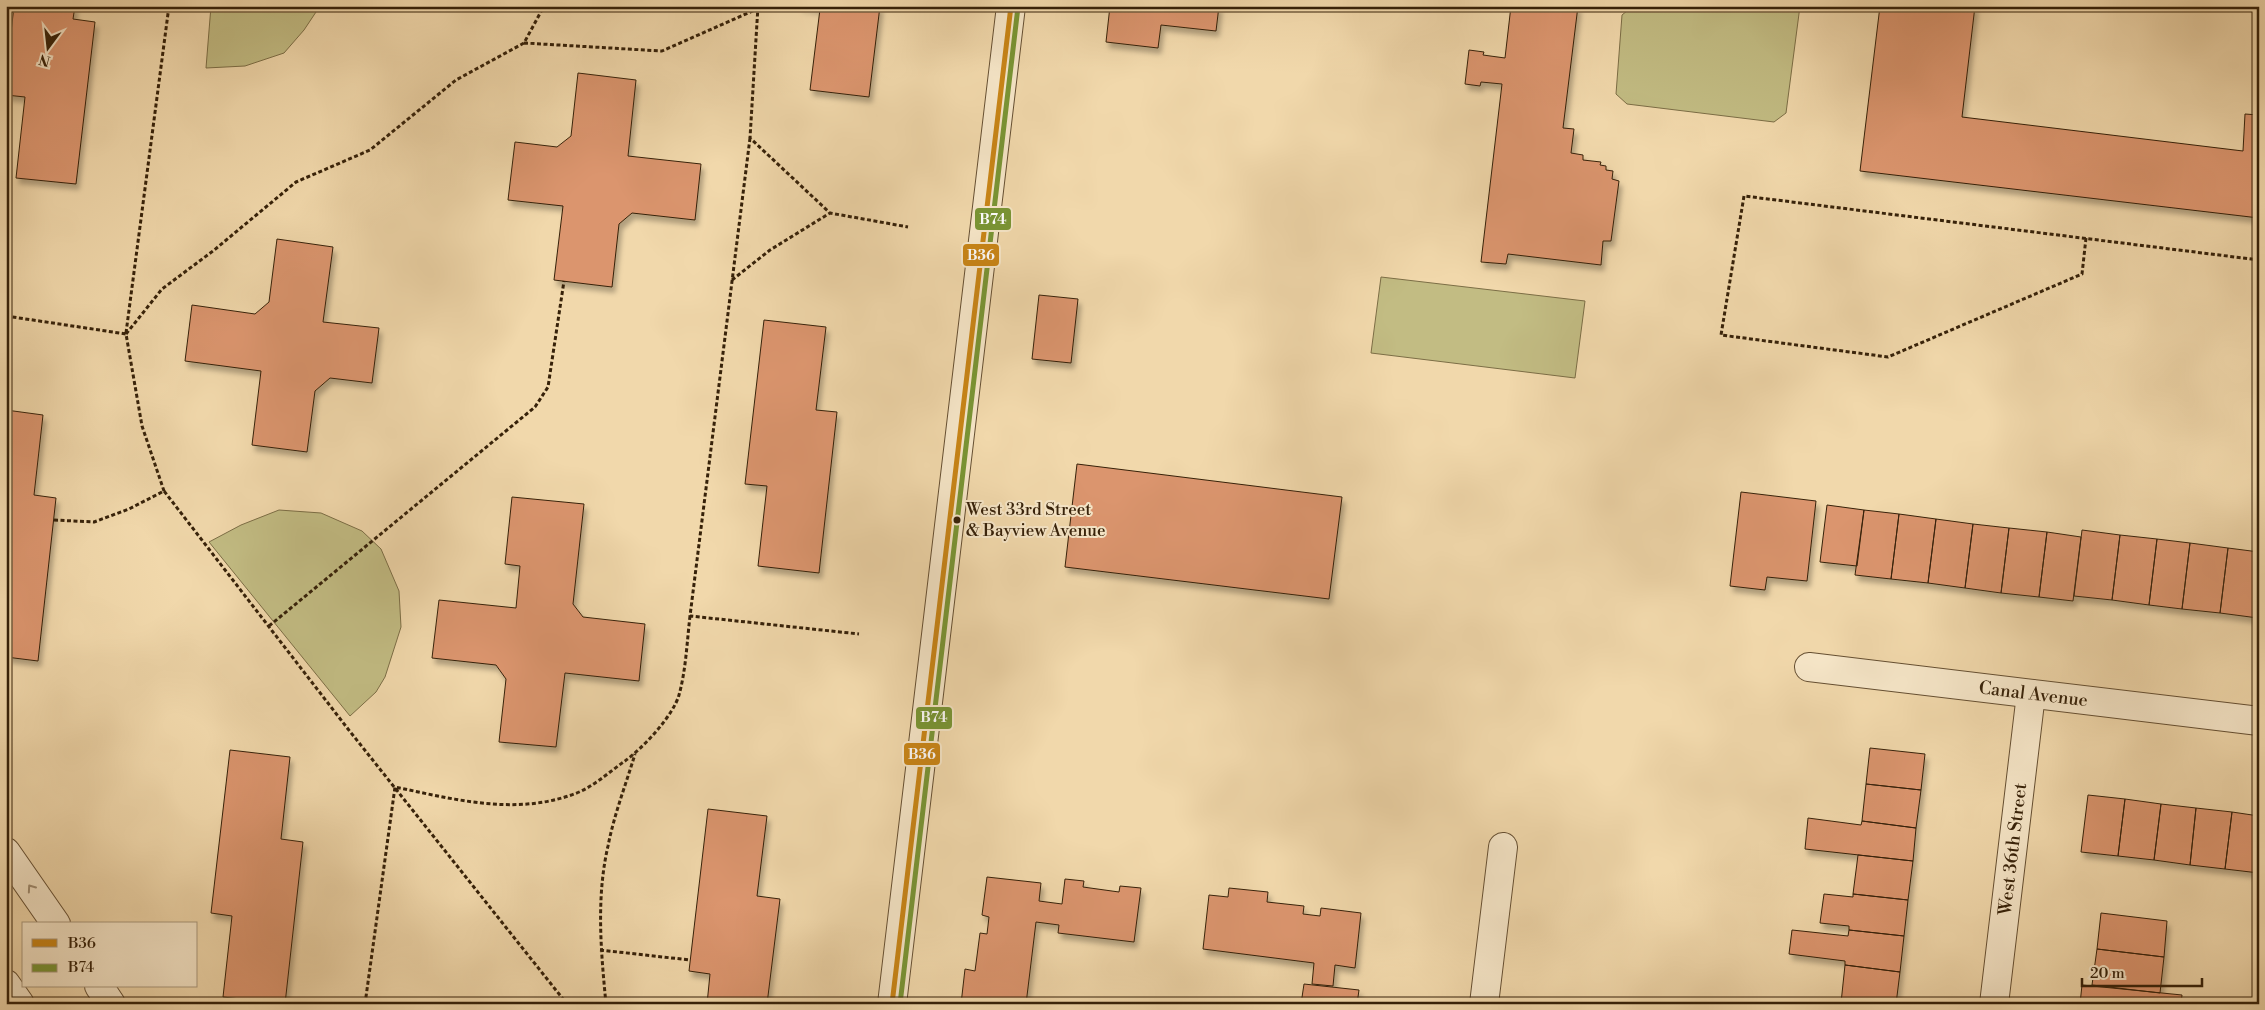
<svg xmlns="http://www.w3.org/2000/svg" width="2265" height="1010" font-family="'Libre Bodoni',serif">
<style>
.green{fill:#c2bc83;stroke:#7c6e46}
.building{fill:#db956e;stroke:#362109;filter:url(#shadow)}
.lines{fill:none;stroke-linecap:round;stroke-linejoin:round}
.minor-casing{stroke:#654f32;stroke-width:30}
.path{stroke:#362109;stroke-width:3;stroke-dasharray:4 2.5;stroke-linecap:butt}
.minor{stroke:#f6e6c8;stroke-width:28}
.bus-1-casing{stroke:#f6e6c8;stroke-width:9}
.bus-2-casing{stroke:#f6e6c8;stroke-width:9}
.bus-1{stroke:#c98516;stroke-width:5}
.bus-2{stroke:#799534;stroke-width:5}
.oneway{stroke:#a08d72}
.bus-dot{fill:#362109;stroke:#f6e6c8;stroke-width:2}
.labels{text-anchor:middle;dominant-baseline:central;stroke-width:4;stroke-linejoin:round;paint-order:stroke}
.bus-label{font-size:17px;fill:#362109;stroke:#f6e6c8;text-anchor:start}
.street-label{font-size:18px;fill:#362109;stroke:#f6e6c8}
.line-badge{stroke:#f6e6c8;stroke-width:2}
.badge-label{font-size:14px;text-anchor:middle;font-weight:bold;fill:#fff}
</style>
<defs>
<filter id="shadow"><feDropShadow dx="3" dy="5.5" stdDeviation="2.5" flood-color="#0004"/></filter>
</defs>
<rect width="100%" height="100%" fill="#f1d8ab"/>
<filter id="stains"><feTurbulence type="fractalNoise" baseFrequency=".004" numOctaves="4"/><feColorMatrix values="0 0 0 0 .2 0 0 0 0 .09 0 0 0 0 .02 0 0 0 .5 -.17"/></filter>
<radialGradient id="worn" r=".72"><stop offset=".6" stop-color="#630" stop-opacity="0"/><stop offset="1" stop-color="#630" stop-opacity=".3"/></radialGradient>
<path class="green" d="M 211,6 L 320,6 L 304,30 L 284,53 L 245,66 L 206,68 Z
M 1633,6 L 1800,6 L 1786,113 L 1774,122 L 1627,104 L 1616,94 L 1622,15 Z
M 1381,277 L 1585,301 L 1575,378 L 1371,353 Z
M 279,510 L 321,513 L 362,531 L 381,549 L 399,591 L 401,627 L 385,677 L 376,692 L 350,716 L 209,542 L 241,525 Z"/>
<path class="building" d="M 14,6 L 75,6 L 73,19 L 95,22 L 76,184 L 16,178 L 25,97 L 6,95 L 6,76 Z
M 799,6 L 880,6 L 869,97 L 810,90 L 820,9 Z
M 1110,6 L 1219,6 L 1216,31 L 1161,25 L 1158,48 L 1106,42 Z
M 1511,6 L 1578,6 L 1563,128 L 1574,129 L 1571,153 L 1583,155 L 1583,160 L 1601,162 L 1600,165 L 1606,166 L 1606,170 L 1613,171 L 1612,179 L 1619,181 L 1611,241 L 1603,241 L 1601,265 L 1508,254 L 1506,264 L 1481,262 L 1502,84 L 1481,82 L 1480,86 L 1465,84 L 1469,50 L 1484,52 L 1483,55 L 1505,58 Z
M 1880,6 L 1975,6 L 1962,117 L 2243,151 L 2245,114 L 2259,115 L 2259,218 L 1860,171 Z
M 578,73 L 636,80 L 628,156 L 701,164 L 695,220 L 632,213 L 619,224 L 612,287 L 554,280 L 563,206 L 508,200 L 515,142 L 557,147 L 571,136 Z
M 277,239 L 333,247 L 323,322 L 379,328 L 372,383 L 330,378 L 315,391 L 307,452 L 252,445 L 261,371 L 185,361 L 192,305 L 255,314 L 269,302 Z
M 1039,295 L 1078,299 L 1071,363 L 1032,359 Z
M 764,320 L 826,327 L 816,410 L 837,412 L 819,573 L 758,566 L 767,486 L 745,484 Z
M 6,410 L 43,415 L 34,495 L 56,498 L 38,661 L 6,657 Z
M 1077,464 L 1342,497 L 1329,599 L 1065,567 Z
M 1741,492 L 1816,501 L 1807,581 L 1767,577 L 1765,590 L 1730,586 Z
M 512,497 L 584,504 L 573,604 L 583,617 L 645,624 L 639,681 L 565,673 L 556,747 L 499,742 L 506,679 L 496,665 L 432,658 L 439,600 L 516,608 L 520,566 L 505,564 Z
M 1827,505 L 1864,510 L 1857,566 L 1820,562 Z
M 1864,510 L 1899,514 L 1891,579 L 1855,575 Z
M 1899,514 L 1936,519 L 1928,583 L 1891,579 Z
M 1936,519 L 1973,524 L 1965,588 L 1928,583 Z
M 1973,524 L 2009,528 L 2001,593 L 1965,588 Z
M 2009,528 L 2047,532 L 2039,597 L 2001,593 Z
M 2082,530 L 2120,535 L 2112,600 L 2074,596 Z
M 2047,532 L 2081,537 L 2073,601 L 2039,597 Z
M 2120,535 L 2157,539 L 2149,605 L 2112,600 Z
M 2157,539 L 2190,543 L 2182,609 L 2149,605 Z
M 2190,543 L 2228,548 L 2220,613 L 2182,609 Z
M 2228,548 L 2259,552 L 2258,618 L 2220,613 Z
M 1870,748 L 1925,754 L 1921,790 L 1866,784 Z
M 230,750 L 290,757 L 281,839 L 303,842 L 285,1004 L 223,997 L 232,916 L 211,913 Z
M 1866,784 L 1921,790 L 1916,828 L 1862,821 Z
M 2088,795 L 2125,799 L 2118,856 L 2081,852 Z
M 2125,799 L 2161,804 L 2154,860 L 2118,856 Z
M 2161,804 L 2196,808 L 2190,865 L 2154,860 Z
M 2196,808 L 2232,812 L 2225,869 L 2190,865 Z
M 708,809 L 767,816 L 757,896 L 780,899 L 767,1004 L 707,1004 L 710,974 L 689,971 Z
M 2232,812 L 2259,816 L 2259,873 L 2225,869 Z
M 1808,818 L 1861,825 L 1862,821 L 1916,828 L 1913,861 L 1805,849 Z
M 1858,855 L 1913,861 L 1908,900 L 1853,894 Z
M 987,877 L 1041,883 L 1039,901 L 1062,904 L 1065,879 L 1084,881 L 1083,887 L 1119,892 L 1120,886 L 1141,888 L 1134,942 L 1058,933 L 1059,925 L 1036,922 L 1026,1004 L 961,1004 L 965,969 L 975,971 L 980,933 L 987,934 L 989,917 L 982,915 Z
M 1229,888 L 1268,892 L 1267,902 L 1304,906 L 1303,914 L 1320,916 L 1321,908 L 1361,913 L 1355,968 L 1335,965 L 1333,986 L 1312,984 L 1314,963 L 1203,949 L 1209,895 L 1228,897 Z
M 1824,894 L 1853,897 L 1853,894 L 1908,900 L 1904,936 L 1849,930 L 1849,926 L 1820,923 Z
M 2101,913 L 2167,921 L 2164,957 L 2097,949 Z
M 1792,930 L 1848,936 L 1849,930 L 1904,936 L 1900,972 L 1845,965 L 1845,961 L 1789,954 Z
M 2097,949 L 2164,957 L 2160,993 L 2092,985 Z
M 1845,965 L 1900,972 L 1896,1004 L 1841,1003 Z
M 1304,984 L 1359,990 L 1357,1004 L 1301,1004 Z
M 2082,985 L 2182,995 L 2181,1004 L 2080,1004 Z"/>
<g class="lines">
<defs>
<g id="minor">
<path id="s1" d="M 1809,667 L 2259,721"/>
<path d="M 6,852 L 56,924"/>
<path d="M 6,984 L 20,1004"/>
<path d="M 99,986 L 111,1004"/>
<path d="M 892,1004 L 1011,6"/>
<path d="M 1484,1004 L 1503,847"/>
<path id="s2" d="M 1994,1004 L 2031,694"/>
</g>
</defs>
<use href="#minor" class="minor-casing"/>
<path class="path" d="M 758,6 L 750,138 L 830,213 L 908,227
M 524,43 L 662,51 L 757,9
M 750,138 L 690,616 L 859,634
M 2086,238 L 2082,274 L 1888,357 L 1721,335 L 1744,196 L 2259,260
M 732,280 L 770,250 L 830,213
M 6,316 L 126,334 L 142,426 L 164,491
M 126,333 L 169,6
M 126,334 L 162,289 L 213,251 L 296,182 L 370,150 L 456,80 L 524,43 L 544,6
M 54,520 L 94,522 L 129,509 L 164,491 L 348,729 L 567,1004
M 269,626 L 535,407 L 548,387 L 564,281
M 600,950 L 690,960
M 365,1004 L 395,787 C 453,799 515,816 574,794 C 592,788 609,772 625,761 C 643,748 673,716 679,695 C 686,670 687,641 690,616
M 606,1004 C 601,952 596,898 608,846 C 614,815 626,784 635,754"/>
<use href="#minor" class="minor"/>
<defs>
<path id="bus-1" d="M 892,1004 L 1011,6"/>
<path id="bus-2" d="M 900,1004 L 1018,7"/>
</defs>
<use href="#bus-1" class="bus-1-casing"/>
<use href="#bus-2" class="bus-2-casing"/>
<use href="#bus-1" class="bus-1"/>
<use href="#bus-2" class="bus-2"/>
</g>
<defs><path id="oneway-chevron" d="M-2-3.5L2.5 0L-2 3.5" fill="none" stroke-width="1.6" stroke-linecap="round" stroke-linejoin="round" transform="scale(1.25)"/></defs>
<use class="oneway" href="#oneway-chevron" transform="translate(31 888) rotate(-125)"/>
<circle class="bus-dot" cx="957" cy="520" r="4.5"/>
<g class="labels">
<g class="bus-label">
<text x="966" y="510">West 33rd Street<tspan x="966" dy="21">&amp; Bayview Avenue</tspan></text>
</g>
<g class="street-label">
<text stroke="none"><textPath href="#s1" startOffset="226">Canal Avenue</textPath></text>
<text stroke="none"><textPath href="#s2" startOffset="156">West 36th Street</textPath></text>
</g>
</g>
<g class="line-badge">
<rect x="974" y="207" width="38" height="24" rx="5" fill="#799534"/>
<rect x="962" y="243" width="38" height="24" rx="5" fill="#c98516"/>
<rect x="915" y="706" width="38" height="24" rx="5" fill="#799534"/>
<rect x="903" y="742" width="38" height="24" rx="5" fill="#c98516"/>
</g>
<g class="badge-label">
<text x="993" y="224">B74</text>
<text x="981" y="260">B36</text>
<text x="934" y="722">B74</text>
<text x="922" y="759">B36</text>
</g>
<rect width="2265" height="1010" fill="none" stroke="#f1d8ab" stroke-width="25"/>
<rect x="8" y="8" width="2250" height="995" fill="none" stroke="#362109" stroke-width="2.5"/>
<rect x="12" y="12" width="2240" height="985" fill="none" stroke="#362109"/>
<rect x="22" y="922" width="175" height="65" fill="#f6e6c8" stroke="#a9977c"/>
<rect x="32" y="939" width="25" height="8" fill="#c98516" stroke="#a9977c"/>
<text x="68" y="948" font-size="15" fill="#362109">B36</text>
<rect x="32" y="964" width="25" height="8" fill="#799534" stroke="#a9977c"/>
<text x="68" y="972" font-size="15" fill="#362109">B74</text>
<g transform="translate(48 48) rotate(195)" stroke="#f6e6c8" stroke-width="4" paint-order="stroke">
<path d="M0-4L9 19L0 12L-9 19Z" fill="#362109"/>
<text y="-8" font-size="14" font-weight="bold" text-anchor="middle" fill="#362109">N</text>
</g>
<path d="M2082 978v8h120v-8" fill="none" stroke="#362109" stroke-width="2.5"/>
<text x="2090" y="978" font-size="15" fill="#362109" stroke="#f6e6c8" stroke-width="4" paint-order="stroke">20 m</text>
<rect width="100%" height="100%" filter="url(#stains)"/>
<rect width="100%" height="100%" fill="url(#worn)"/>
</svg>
